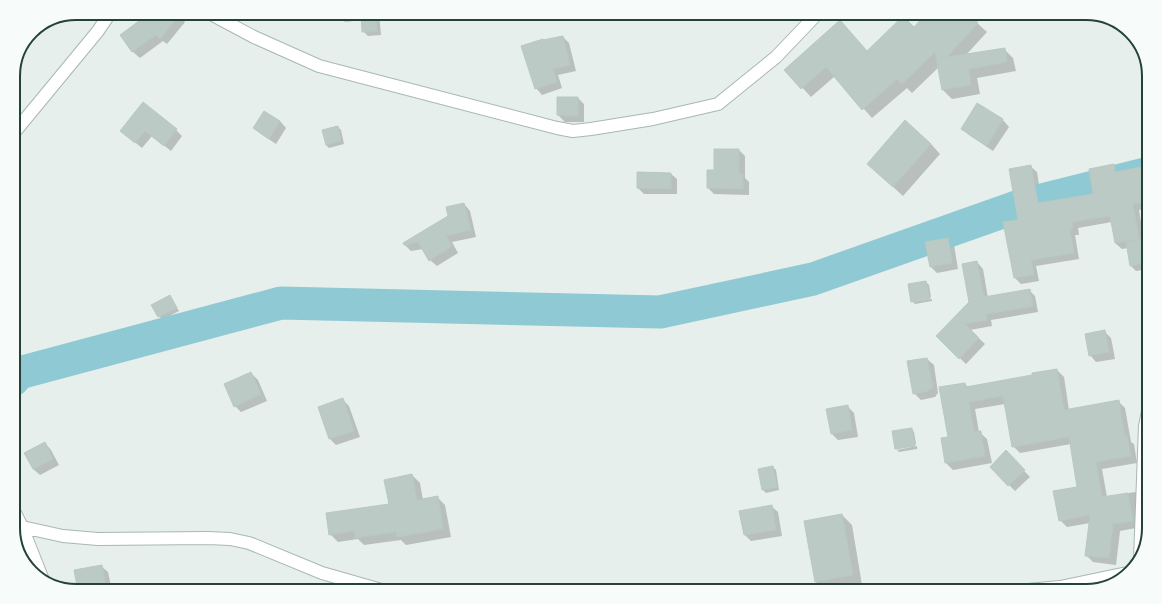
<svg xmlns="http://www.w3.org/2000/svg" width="1162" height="604" font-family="'PT Sans',sans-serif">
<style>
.shadow{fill:#0003}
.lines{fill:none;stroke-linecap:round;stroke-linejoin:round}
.river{stroke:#8ec9d4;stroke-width:33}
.building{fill:#bbcac4;stroke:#b8c9c2}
.minor-casing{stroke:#a8b8b2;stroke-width:14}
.minor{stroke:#fff;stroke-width:12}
.rim{fill:none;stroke:#24423a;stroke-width:2}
</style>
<rect width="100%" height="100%" fill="#e6efeb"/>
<path class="shadow" d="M 139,13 L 176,13 L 185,22 L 167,44 L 163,41 L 140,58 L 133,52 L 121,35 L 140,21 Z
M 340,13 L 379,13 L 381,35 L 368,36 L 363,31 L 362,20 L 345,22 L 341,17 Z
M 928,13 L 966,13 L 987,32 L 966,55 L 1004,49 L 1013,58 L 1016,71 L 977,78 L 980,94 L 952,99 L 943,90 L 939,67 L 912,93 L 907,88 L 872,118 L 835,76 L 811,97 L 786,70 L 868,52 L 914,29 Z
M 563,37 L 569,43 L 576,71 L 558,75 L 562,88 L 542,95 L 536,88 L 543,41 Z
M 558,98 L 578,98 L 584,104 L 584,122 L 565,122 L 558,115 Z
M 978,104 L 1003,120 L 1009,127 L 993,151 L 969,135 L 962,129 Z
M 280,121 L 286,128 L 276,144 L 261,134 L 254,128 Z
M 338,127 L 341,130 L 344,144 L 329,148 L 326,145 Z
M 176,130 L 182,136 L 171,151 L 152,136 L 142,148 L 121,131 Z
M 931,144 L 940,154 L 903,196 L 878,173 Z
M 739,150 L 745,156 L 745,178 L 749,182 L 749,195 L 714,194 L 708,188 L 715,171 Z
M 1113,165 L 1120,172 L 1140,168 L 1146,174 L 1149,190 L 1149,208 L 1139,210 L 1144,240 L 1149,239 L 1149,269 L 1136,271 L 1131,266 L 1128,248 L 1122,249 L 1115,243 L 1112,222 L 1078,228 L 1079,235 L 1075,235 L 1079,259 L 1036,266 L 1039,281 L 1021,284 L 1015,278 L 1010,250 L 1019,220 L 1030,166 L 1037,172 L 1042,204 L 1094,194 Z
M 671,174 L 677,179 L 677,194 L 644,194 L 638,188 Z
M 464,204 L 470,211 L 476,237 L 452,242 L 458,253 L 437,266 L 430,260 L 423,249 L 411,251 L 405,245 L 404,243 L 449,216 Z
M 947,239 L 954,245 L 958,269 L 937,273 L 930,266 Z
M 977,262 L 983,269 L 988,298 L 1029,290 L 1035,296 L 1038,312 L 991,320 L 992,326 L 970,330 L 985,344 L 966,364 L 937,336 L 970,303 Z
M 926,282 L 929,285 L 931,297 L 913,300 L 913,302 L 912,301 Z
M 170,296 L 179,311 L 162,320 L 153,306 Z
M 932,299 L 932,301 L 915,304 L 913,302 Z
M 1105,332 L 1111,338 L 1115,359 L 1096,362 L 1090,355 Z
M 927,359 L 934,365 L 938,393 L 935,397 L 921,400 L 914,393 Z
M 1057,370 L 1064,377 L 1069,410 L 1118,401 L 1125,408 L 1131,442 L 1134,444 L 1137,463 L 1102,469 L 1107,497 L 1135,492 L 1142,499 L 1141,527 L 1120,531 L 1116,565 L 1093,562 L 1086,555 L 1090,523 L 1067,527 L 1060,520 L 1079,487 L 1071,444 L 1020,453 L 1013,446 L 1005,404 L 975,409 L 979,432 L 987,439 L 992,463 L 953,470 L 946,463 L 949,438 L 965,384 L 968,387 L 1033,376 Z
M 251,373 L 258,380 L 267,401 L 241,412 L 235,406 Z
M 343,400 L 349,406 L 360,437 L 336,445 L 330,439 L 319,408 Z
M 847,406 L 854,413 L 858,437 L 838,440 L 832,434 Z
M 911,429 L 914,432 L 916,444 L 897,448 L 897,450 L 896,449 Z
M 45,443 L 51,450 L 59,465 L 40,475 L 33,469 L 26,453 Z
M 917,446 L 917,449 L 899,452 L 897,450 Z
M 1006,452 L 1030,477 L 1015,491 L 991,467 Z
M 773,467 L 776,470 L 779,490 L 766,493 L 763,490 Z
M 412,475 L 420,483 L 423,500 L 437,497 L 445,505 L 451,537 L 406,545 L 401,540 L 364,545 L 358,539 L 338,542 L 330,534 L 390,505 Z
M 771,506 L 778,512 L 782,536 L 751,541 L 745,535 Z
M 842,515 L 852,525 L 862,585 L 825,591 L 816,582 Z
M 101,566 L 108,572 L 112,591 L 79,591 Z
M 327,583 L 336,591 L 308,591 Z"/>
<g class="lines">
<path class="river" d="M 13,380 L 19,373 L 281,303 L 660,312 L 813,279 L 1022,205 L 1149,173"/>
</g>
<path class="building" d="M 130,13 L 181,13 L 160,39 L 156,35 L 132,52 L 120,35 L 139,21 Z
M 361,13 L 376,13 L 377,31 L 362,32 Z
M 927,13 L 968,13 L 978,23 L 947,57 L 1005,48 L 1007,62 L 969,69 L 971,85 L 942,90 L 935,52 L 902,84 L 897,79 L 862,110 L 826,67 L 801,89 L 784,70 L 840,20 L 867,51 L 903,16 L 914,27 Z
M 563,36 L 570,65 L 553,69 L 557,82 L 535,89 L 521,46 L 543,39 L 543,40 Z
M 557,97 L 578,97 L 578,116 L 557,115 Z
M 143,102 L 177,129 L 164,146 L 145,131 L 135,143 L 120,131 Z
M 977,103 L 1003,119 L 987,146 L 961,129 Z
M 264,111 L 280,121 L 269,139 L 253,128 Z
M 905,120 L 931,144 L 893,187 L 867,164 Z
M 338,126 L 341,141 L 326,145 L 322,130 Z
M 714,149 L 739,149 L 739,174 L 743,174 L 743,189 L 707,188 L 707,170 L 714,170 Z
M 1114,164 L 1115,172 L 1141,167 L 1147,202 L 1133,204 L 1139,239 L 1115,243 L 1110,216 L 1072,222 L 1073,229 L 1070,229 L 1074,253 L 1031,260 L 1034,275 L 1014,278 L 1003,222 L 1018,220 L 1009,169 L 1031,165 L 1038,203 L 1093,194 L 1089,169 Z
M 637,172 L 671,173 L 671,189 L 637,188 Z
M 464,203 L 471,230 L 446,236 L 452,246 L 429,261 L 418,242 L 404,245 L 403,243 L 448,216 L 446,207 Z
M 948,238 L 952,263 L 930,267 L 925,242 Z
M 1149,238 L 1149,263 L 1130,266 L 1126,242 Z
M 977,261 L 984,297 L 1030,289 L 1033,306 L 986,314 L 987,320 L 965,324 L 979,338 L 959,359 L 936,336 L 969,302 L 962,264 Z
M 926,281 L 930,299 L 911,302 L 908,284 Z
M 170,295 L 177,308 L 158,317 L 151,305 Z
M 1105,330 L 1109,352 L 1089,356 L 1085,334 Z
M 927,358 L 933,387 L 928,391 L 913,394 L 907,361 Z
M 1057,369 L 1064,410 L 1119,400 L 1125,437 L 1127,436 L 1131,456 L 1096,462 L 1102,497 L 1128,493 L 1133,521 L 1113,524 L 1109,558 L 1085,556 L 1090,515 L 1059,521 L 1053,491 L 1077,487 L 1069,437 L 1012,447 L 1003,396 L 969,402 L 974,432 L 981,431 L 985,456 L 945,463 L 941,438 L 948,437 L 939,387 L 965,383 L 966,387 L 1032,375 L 1032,373 Z
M 251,372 L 261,394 L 234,407 L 224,384 Z
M 343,398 L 354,431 L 329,439 L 318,407 Z
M 848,405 L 852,430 L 831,434 L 826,409 Z
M 912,428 L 915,446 L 895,449 L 892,431 Z
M 45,442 L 53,459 L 33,469 L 24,453 Z
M 1006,450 L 1025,470 L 1008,486 L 990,467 Z
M 773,466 L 777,487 L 762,490 L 758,469 Z
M 412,474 L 417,500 L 438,496 L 443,529 L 397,537 L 396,532 L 355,538 L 354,531 L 329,535 L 326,513 L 389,504 L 384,480 Z
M 772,505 L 776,530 L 744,535 L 739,511 Z
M 842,514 L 853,575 L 815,582 L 804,521 Z
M 102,565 L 107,591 L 78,591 L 74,570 Z"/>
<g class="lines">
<defs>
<path id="minor" d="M 209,13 L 254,37 L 319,66 L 557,128 L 573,131 L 591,129 L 653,119 L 718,104 L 776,57 L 818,13
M 13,134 L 98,31 L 110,13
M 13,509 L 22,527 L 43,580
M 22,527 L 63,536 L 98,539 L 208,538 L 230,539 L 249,543 L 322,573 L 385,591
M 1140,559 L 1145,426 L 1149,407
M 724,591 L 725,591
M 1017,591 L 1060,587 L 1127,573"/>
</defs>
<use href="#minor" class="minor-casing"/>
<use href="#minor" class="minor"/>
</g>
<path d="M0 0H1162V604H0ZM76 20H1086A56 56 0 0 1 1142 76V528A56 56 0 0 1 1086 584H76A56 56 0 0 1 20 528V76A56 56 0 0 1 76 20Z" fill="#f7fbf9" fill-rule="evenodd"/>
<path class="rim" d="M76 20H1086A56 56 0 0 1 1142 76V528A56 56 0 0 1 1086 584H76A56 56 0 0 1 20 528V76A56 56 0 0 1 76 20Z"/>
</svg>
